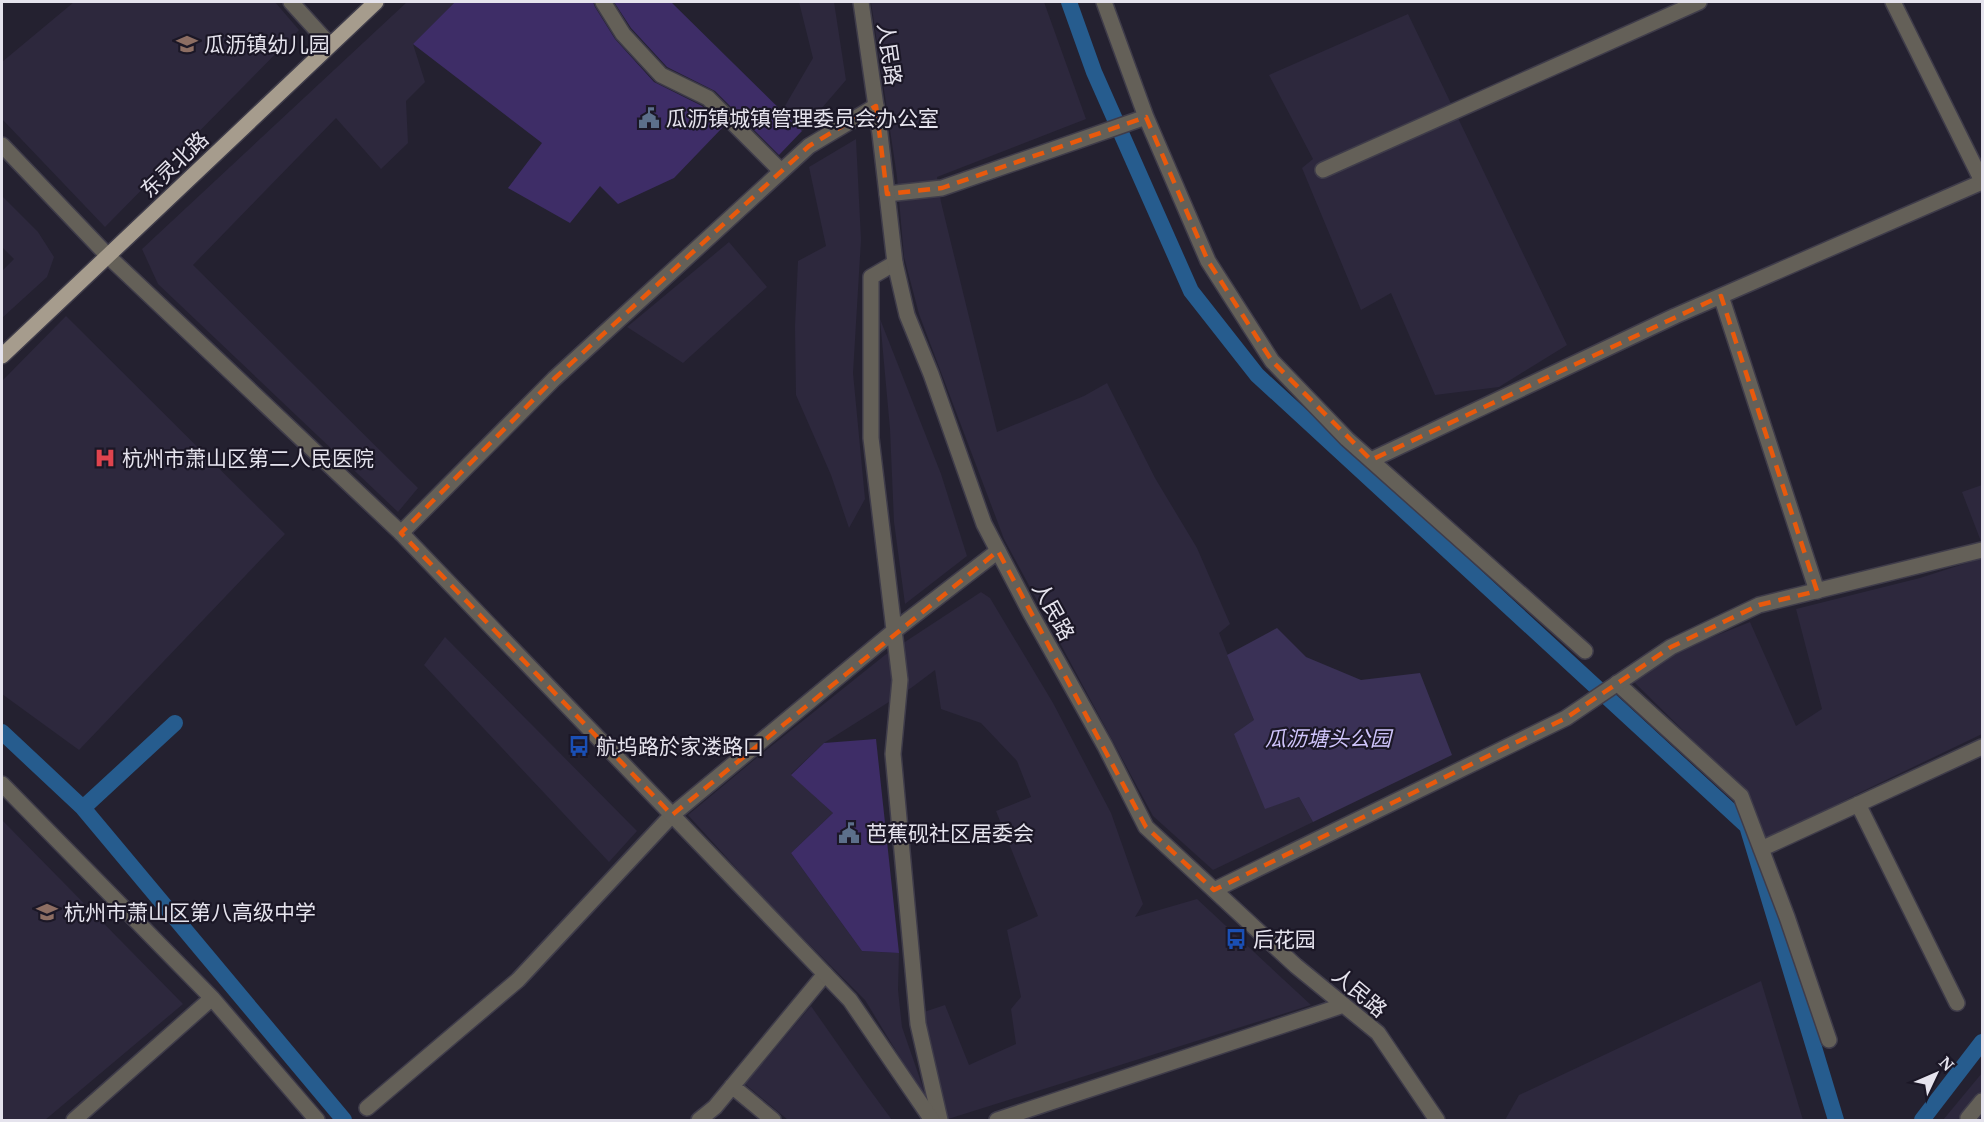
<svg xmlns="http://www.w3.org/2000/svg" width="1984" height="1122" font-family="'Noto Serif','Noto Sans SC',serif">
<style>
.built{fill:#2d283d}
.green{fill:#3a3156}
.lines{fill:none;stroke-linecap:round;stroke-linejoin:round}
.canal{stroke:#265c8e;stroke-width:16}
.building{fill:#3e2d67}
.minor-casing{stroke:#3f3c4a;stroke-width:18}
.tertiary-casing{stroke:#3f3c4a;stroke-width:18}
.primary-casing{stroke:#3f3c4a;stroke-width:18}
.minor{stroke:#646058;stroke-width:15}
.tertiary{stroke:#646058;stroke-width:15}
.primary{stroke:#a69c8d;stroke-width:15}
.marked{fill:none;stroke:#e8590c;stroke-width:4.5;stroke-dasharray:12 8;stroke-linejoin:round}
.labels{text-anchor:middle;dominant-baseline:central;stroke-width:4.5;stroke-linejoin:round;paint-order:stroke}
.poi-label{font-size:21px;fill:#e5e3ed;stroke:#1b1726;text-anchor:start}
.street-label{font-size:21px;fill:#e5e3ed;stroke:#1b1726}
.park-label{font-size:21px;font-style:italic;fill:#cfc4fb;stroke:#1b1726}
</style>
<rect width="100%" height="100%" fill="#242130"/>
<path class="built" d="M 74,2 L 275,2 L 299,30 L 105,227 L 2,119 L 2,62 Z
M 407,2 L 455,2 L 413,44 L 425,82 L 406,101 L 408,143 L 381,169 L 336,118 L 193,265 L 418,488 L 398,512 L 158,284 L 142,249 Z
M 799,2 L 834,2 L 846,80 L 802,131 L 782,111 L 813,58 Z
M 871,2 L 1044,2 L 1086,119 L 937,177 L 941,202 L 997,432 L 1084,396 L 1107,383 L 1155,478 L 1197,548 L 1230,624 L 1219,633 L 1254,720 L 1265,808 L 1299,797 L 1313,822 L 1213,870 L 1153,816 L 1004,539 L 919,314 L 904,257 L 897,177 Z
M 1408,14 L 1567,345 L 1499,387 L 1435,395 L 1391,293 L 1361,310 L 1302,168 L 1313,159 L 1269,75 Z
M 856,139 L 861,240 L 853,373 L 865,499 L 849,528 L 831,475 L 796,395 L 795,326 L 798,261 L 826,246 L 809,167 Z
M 2,196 L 38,232 L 54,257 L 47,277 L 2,318 L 2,271 L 14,259 L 2,247 Z
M 729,242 L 767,287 L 683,363 L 627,327 Z
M 66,316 L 285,534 L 79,750 L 2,694 L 2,381 Z
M 880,319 L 941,474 L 967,556 L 905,604 L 894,522 L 890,429 Z
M 1982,485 L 1982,544 L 1962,492 Z
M 1982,558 L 1982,734 L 1857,794 L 1764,841 L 1711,758 L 1634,682 L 1685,648 L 1750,622 L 1796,726 L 1822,709 L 1796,609 L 1920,578 Z
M 981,592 L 990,598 L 1053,703 L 1111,813 L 1143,904 L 1135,917 L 1197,899 L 1311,1005 L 948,1119 L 924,1012 L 945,1005 L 969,1065 L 1016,1044 L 1011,1009 L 1021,997 L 1007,930 L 1038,916 L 996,811 L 1031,797 L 1017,761 L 981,723 L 941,709 L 935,670 L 911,688 L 824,743 L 791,774 L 833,813 L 791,853 L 862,951 L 899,953 L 898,990 L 902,1027 L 929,1105 L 865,1000 L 766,901 L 688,815 L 754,760 L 885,655 Z
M 445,637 L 637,831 L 609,862 L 424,665 Z
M 2,820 L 183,1004 L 45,1120 L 2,1120 Z
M 1761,981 L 1803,1120 L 1505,1120 L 1519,1095 Z
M 811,1006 L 867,1086 L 892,1120 L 788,1120 L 745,1084 Z
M 1982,1073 L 1982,1120 L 1943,1120 Z"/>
<path class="green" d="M 1277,628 L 1306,657 L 1361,680 L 1420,673 L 1452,755 L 1313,822 L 1299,797 L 1265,809 L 1234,734 L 1254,720 L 1227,655 Z"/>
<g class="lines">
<path class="canal" d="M 1069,2 L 1094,72 L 1191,291 L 1257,375 L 1747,826 L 1836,1120
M 2,732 L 83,808 L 344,1120
M 83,808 L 175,723
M 1922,1120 L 1982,1042"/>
</g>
<path class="building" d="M 455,2 L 593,2 L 595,7 L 615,39 L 654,82 L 702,106 L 723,127 L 674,178 L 618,204 L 600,186 L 570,223 L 508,188 L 542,143 L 413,44 Z
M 614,2 L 671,2 L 802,131 L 779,155 L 715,91 L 667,67 L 631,28 Z
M 876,739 L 899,953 L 862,951 L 791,853 L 833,813 L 791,775 L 824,743 Z"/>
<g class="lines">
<defs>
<path id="minor" d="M 291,2 L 330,45
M 603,2 L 623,34 L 661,75 L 708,98 L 781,171
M 1104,2 L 1146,117 L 1208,261 L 1272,361 L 1347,439 L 1585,651
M 1893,2 L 1982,181
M 1323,170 L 1699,2
M 887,194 L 942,188 L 1146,117
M 895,263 L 871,277 L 871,438 L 900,680 L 893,754 L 918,1024 L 940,1120
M 1721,296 L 1817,591
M 1371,460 L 1675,316 L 1982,182
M 401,533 L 554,379 L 809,146 L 876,106
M 1617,683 L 1741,796 L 1787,917 L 1829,1040
M 2,784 L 212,998 L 317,1120
M 1858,804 L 1957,1003
M 1761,849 L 1982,747
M 732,1086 L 773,1120
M 367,1108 L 518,980 L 672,815 L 894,631 L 998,551
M 74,1120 L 212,998
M 699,1120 L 715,1107 L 825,974
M 1969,1120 L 1968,1118 L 1982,1101"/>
<path id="tertiary" d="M 861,2 L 880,134 L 895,263 L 907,315 L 931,374 L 984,524 L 1030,612 L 1105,746 L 1146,827 L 1296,966 L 1378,1033 L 1437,1120
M 2,145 L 108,256 L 401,533 L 850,1000 L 932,1120
M 1214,890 L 1566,718 L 1671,647 L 1759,605 L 1982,550
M 997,1120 L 1344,1005"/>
<path id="primary" d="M 2,356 L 376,2"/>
</defs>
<use href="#minor" class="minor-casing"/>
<use href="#tertiary" class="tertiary-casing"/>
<use href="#primary" class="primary-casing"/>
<use href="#minor" class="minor"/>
<use href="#tertiary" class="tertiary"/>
<use href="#primary" class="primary"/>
</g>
<path class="marked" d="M 876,106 L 887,194 L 942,188 L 1146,117 L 1208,261 L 1272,361 L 1371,460 L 1721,296 L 1817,591 L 1759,605 L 1671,647 L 1566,718 L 1214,890 L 1146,827 L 998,551 L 672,815 L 401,533 L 554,379 L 809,146 Z"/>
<defs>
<symbol id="school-bare" viewBox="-9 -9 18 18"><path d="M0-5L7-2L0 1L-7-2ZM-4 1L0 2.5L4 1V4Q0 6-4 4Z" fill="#8d6e63" stroke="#1b1726" stroke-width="2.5" paint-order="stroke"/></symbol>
<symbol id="civic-bare" viewBox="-9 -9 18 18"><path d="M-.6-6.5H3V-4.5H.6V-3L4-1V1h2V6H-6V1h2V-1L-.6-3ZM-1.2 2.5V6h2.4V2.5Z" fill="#5c6f8a" stroke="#1b1726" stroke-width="2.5" paint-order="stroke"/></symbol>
<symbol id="hospital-bare" viewBox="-9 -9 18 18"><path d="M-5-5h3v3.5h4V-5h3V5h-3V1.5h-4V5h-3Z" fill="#e0444e" stroke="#1b1726" stroke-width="2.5" paint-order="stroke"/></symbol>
<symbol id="bus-bare" viewBox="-9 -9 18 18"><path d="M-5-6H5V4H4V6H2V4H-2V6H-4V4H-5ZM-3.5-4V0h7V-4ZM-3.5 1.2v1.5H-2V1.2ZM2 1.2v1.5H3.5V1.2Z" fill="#1a4fb4" stroke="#1b1726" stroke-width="2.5" paint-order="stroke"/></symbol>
</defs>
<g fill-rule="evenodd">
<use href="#school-bare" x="172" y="29" width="30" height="30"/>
<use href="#civic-bare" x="634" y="103" width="30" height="30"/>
<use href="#hospital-bare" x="90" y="443" width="30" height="30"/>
<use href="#bus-bare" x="564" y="731" width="30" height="30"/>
<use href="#civic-bare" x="834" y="818" width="30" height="30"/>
<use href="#school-bare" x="32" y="897" width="30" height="30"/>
<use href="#bus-bare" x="1221" y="924" width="30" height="30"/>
</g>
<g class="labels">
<g class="poi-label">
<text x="204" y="44">瓜沥镇幼儿园</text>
<text x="666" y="118">瓜沥镇城镇管理委员会办公室</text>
<text x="122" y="458">杭州市萧山区第二人民医院</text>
<text x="596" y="746">航坞路於家溇路口</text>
<text x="866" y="833">芭蕉砚社区居委会</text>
<text x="64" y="912">杭州市萧山区第八高级中学</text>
<text x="1253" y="939">后花园</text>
</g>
<g class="street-label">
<text transform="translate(890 54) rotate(82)">人民路</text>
<text transform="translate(174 164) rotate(-44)">东灵北路</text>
<text transform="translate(1054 611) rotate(61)">人民路</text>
<text transform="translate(1360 992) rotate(40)">人民路</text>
</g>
<g class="park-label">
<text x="1328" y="738">瓜沥塘头公园</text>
</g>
</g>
<rect width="1984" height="1122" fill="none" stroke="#e5e3ed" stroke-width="6"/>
<g transform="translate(1936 1074) rotate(46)" stroke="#1b1726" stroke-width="4.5" paint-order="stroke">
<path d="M0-4.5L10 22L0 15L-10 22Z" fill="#e5e3ed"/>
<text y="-9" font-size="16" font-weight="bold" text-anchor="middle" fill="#e5e3ed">N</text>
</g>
</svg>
